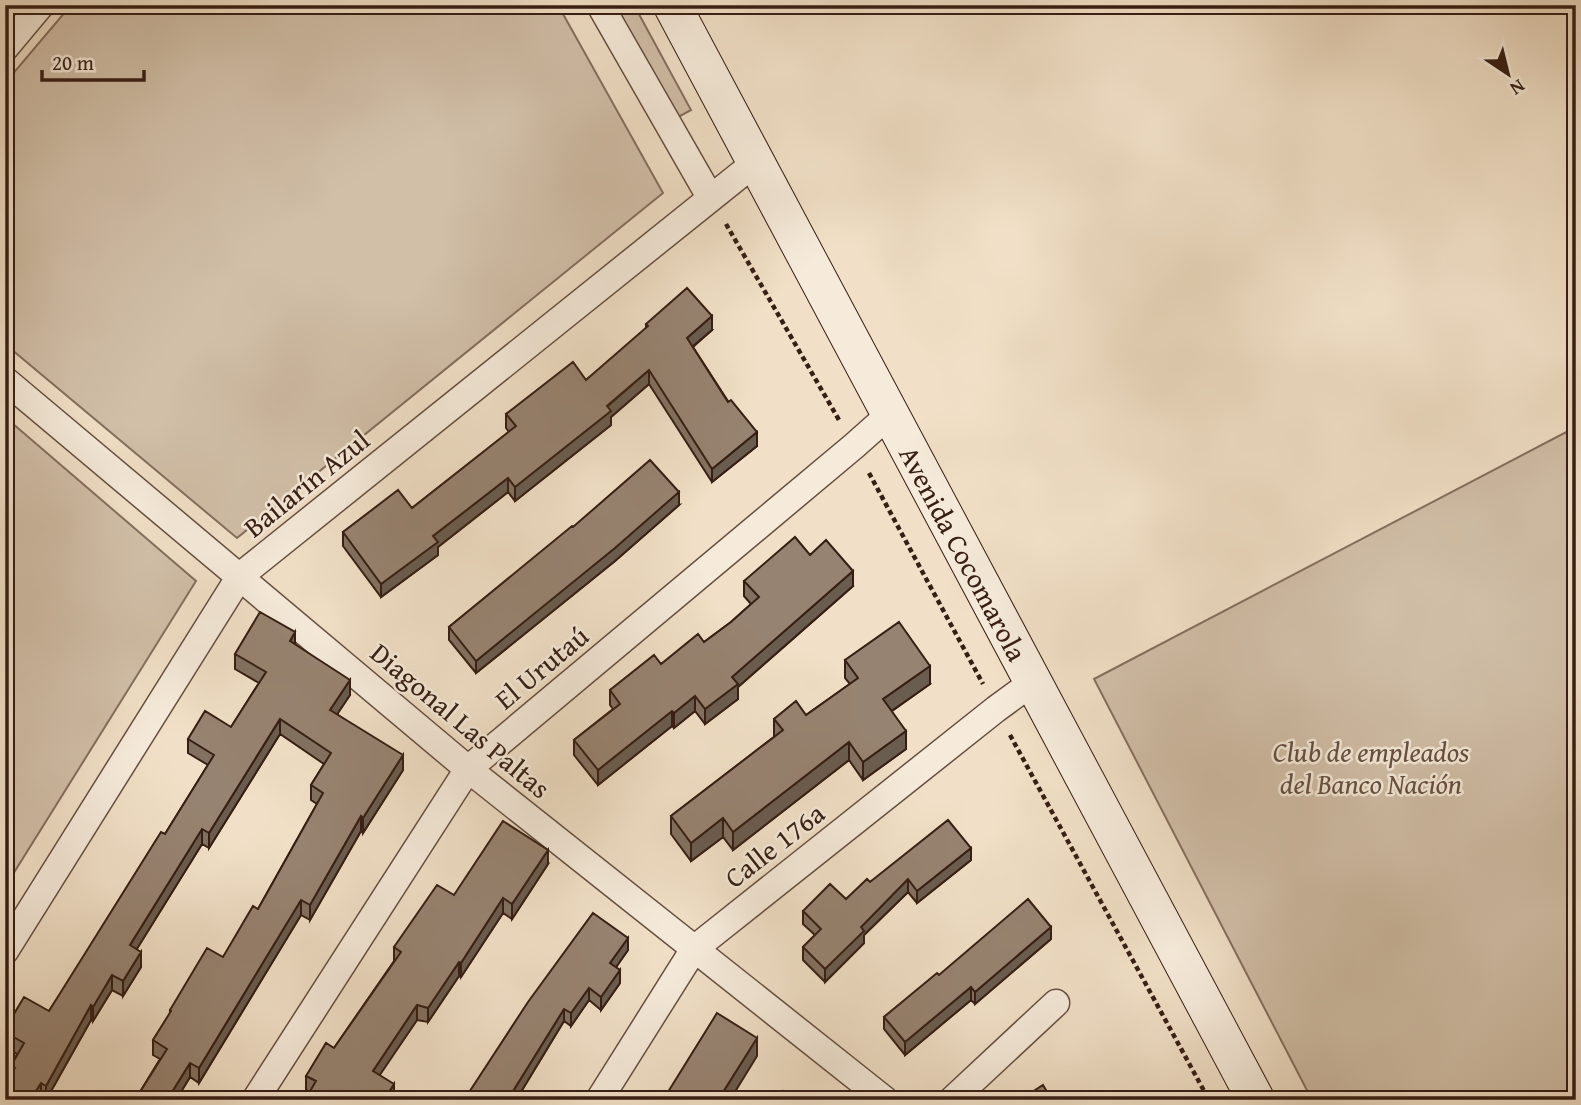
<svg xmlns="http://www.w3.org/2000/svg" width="1581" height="1105" font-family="'Gentium Book Plus',serif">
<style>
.green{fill:#d1bfa8;stroke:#846e5e;stroke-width:2}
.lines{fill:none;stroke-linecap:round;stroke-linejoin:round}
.minor-casing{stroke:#654e40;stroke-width:29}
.secondary-casing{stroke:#361e13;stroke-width:39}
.path{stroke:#361e13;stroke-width:4.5;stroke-dasharray:5 3.5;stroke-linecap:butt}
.minor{stroke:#f6ebdb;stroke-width:26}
.secondary{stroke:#f6ebdb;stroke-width:37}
.wall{fill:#827161;stroke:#361e13;stroke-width:2}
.shaded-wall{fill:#6a5c4f;stroke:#361e13;stroke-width:2}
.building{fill:#978371;stroke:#361e13;stroke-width:2}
.labels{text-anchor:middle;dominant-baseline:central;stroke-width:5;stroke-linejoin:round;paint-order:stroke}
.street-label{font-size:28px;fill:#361e13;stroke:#f6ebdb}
.park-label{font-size:28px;font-style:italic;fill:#644e40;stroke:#f6ebdb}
</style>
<rect width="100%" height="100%" fill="#f1e0c7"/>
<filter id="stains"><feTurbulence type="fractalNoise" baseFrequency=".00286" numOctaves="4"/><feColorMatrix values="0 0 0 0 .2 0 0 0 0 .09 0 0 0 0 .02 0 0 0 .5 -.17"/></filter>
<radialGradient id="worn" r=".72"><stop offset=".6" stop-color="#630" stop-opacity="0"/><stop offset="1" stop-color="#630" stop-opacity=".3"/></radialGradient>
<path class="green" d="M 71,5 L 558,5 L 663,193 L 237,538 L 5,344 L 5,83 Z
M 607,5 L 634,5 L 691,110 L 671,121 Z
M 5,417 L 196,581 L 5,887 Z
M 1576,427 L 1576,1100 L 1312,1100 L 1094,679 Z"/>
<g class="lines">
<defs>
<path id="minor" d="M 600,5 L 710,197
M 5,48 L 41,5
M 5,380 L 468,769 L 885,1100
M 5,951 L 240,576 L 756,162
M 255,1100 L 468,769 L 854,446 L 890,414
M 599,1100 L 694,949 L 996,709 L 1033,682
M 952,1100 L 1056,1003"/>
<g id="secondary">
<path id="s1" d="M 672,5 L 1256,1100"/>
</g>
</defs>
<use href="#minor" class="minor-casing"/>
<use href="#secondary" class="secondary-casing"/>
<path class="path" d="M 726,224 L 839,420
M 869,473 L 983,684
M 1010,735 L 1209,1100"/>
<use href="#minor" class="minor"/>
<use href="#secondary" class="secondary"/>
</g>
<path class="wall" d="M 646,324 L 712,330 L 693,347 L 757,446 L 712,482 L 649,384 L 611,417 L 611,425 L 515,501 L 508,492 L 438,547 L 438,555 L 381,597 L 343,546 L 343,532 L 412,508 L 509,432 L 506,428 L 506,414 L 586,380 L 646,329 Z
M 679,505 L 615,561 L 476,673 L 449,640 L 449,627 L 573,527 Z
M 810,555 L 853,586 L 738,687 L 738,699 L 705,724 L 695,711 L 674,728 L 672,726 L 598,785 L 574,755 L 574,740 L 613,709 L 610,705 L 610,690 L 704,642 L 731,622 L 751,604 L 744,596 L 744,581 Z
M 295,644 L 350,695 L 337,714 L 403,770 L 363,833 L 361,831 L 310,920 L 301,915 L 199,1083 L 190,1077 L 176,1100 L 135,1100 L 160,1059 L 153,1055 L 153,1040 L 170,1014 L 170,1010 L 223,957 L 258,909 L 317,804 L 311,800 L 311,785 L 324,764 L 280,734 L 209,848 L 202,844 L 136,950 L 141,967 L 123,996 L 112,990 L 93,1021 L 91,1020 L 46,1100 L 41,1098 L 11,1075 L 11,1066 L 17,1054 L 5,1047 L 5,1029 L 49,1011 L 165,834 L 208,765 L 188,753 L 188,739 L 231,727 L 259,683 L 235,669 L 235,654 Z
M 845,660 L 930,684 L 892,711 L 906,749 L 863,780 L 849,760 L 733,850 L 723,837 L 691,861 L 671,834 L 671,816 L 774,737 L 774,719 L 806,715 L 850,684 L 845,678 Z
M 971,860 L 917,903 L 908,892 L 864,935 L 864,943 L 825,982 L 803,960 L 803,947 L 815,935 L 803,924 L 803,911 L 846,899 L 870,882 Z
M 548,864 L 512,919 L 503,913 L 461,977 L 459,976 L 428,1022 L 417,1020 L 379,1075 L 394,1098 L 393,1100 L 305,1100 L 310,1092 L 306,1090 L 306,1076 L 334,1048 L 394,961 L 394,947 L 454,895 Z
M 1051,939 L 975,1004 L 971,1000 L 905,1055 L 884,1029 L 884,1017 L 939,975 Z
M 628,950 L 616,967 L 620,983 L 601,1010 L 589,1000 L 571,1026 L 564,1021 L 516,1100 L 464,1100 Z"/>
<path class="shaded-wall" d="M 712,316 L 712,330 L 687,351 L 687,338 Z
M 649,370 L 649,384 L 611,417 L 611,425 L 515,501 L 515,487 Z
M 757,432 L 757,446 L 712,482 L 712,469 Z
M 508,478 L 508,492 L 438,547 L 438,555 L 381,597 L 381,584 L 433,536 Z
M 679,492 L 679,505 L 615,561 L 476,673 L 476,661 Z
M 853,571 L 853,586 L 738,687 L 738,699 L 705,724 L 705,709 L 732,677 Z
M 295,632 L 295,647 L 290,641 Z
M 930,666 L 930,684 L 883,717 L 883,699 Z
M 350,680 L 350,695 L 330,725 L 330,710 Z
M 695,696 L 695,711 L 674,728 L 674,713 Z
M 672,711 L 672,726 L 598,785 L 598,770 Z
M 280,719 L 280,734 L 209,848 L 209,833 Z
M 906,731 L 906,749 L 863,780 L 863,762 Z
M 849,742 L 849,760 L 733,850 L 733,832 Z
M 403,755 L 403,770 L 363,833 L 363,818 Z
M 361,816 L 361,831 L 310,920 L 310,905 Z
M 723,818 L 723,837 L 691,861 L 691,843 Z
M 202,829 L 202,844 L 130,960 L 130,945 Z
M 971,848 L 971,860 L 917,903 L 917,891 Z
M 548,850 L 548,864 L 512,919 L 512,904 Z
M 908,879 L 908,892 L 864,935 L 864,943 L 825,982 L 825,969 L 861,927 Z
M 503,898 L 503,913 L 461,977 L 461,963 Z
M 301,900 L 301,915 L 199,1083 L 199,1068 Z
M 1051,927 L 1051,939 L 975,1004 L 975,992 Z
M 628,938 L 628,950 L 610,976 L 610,963 Z
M 141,952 L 141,967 L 123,996 L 123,981 Z
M 459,962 L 459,976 L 428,1022 L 428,1008 Z
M 620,970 L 620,983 L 601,1010 L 601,997 Z
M 112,975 L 112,990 L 93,1021 L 93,1007 Z
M 971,987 L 971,1000 L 905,1055 L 905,1042 Z
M 589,988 L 589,1000 L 571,1026 L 571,1013 Z
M 91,1005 L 91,1020 L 46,1100 L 46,1086 Z
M 417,1005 L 417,1020 L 373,1085 L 373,1071 Z
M 564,1009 L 564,1021 L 516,1100 L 510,1096 Z
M 757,1038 L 757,1056 L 730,1100 L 718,1100 Z
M 190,1063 L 190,1077 L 176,1100 L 167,1100 Z
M 41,1083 L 41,1098 L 39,1100 L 30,1100 Z
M 394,1084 L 394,1098 L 393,1100 L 384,1100 Z"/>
<path class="building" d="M 687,288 L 712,316 L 687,338 L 728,402 L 731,400 L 757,432 L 712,469 L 649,370 L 607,406 L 611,411 L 515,487 L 508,478 L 433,536 L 438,542 L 381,584 L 343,532 L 398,490 L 412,508 L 516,426 L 506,414 L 573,362 L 586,380 L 648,326 L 646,324 Z
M 650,460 L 679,492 L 615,548 L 476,661 L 449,627 L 572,526 L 573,527 Z
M 795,537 L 810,555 L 826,540 L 853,571 L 732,677 L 738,684 L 705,709 L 695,696 L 674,713 L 672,711 L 598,770 L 574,740 L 620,704 L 610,690 L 654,655 L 661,664 L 698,634 L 704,642 L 731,622 L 759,597 L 744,581 Z
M 260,612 L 295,632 L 290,641 L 350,680 L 330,710 L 403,755 L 363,818 L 361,816 L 310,905 L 301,900 L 199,1068 L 190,1063 L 167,1100 L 135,1100 L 167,1049 L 153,1040 L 171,1011 L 170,1010 L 207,948 L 223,957 L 253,906 L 258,909 L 323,793 L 311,785 L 331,753 L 280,719 L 209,833 L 202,829 L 130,945 L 141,952 L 123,981 L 112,975 L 93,1007 L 91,1005 L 46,1086 L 41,1083 L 30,1100 L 5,1100 L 5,1083 L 15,1068 L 11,1066 L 24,1043 L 5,1032 L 5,1029 L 24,997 L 49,1011 L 161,832 L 165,834 L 214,755 L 188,739 L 205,711 L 231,727 L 266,672 L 235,654 Z
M 899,622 L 930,666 L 883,699 L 906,731 L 863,762 L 849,742 L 733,832 L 723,818 L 691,843 L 671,816 L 783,730 L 774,719 L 796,701 L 806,715 L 858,678 L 845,660 Z
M 948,820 L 971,848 L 917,891 L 908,879 L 861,927 L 864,931 L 825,969 L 803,947 L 821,929 L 803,911 L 830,884 L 846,899 L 867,879 L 870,882 Z
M 503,821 L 548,850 L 512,904 L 503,898 L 461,963 L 459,962 L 428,1008 L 417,1005 L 373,1071 L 394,1084 L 384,1100 L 305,1100 L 316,1081 L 306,1076 L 326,1043 L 334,1048 L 401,952 L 394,947 L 437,885 L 454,895 Z
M 1028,899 L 1051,927 L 975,992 L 971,987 L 905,1042 L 884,1017 L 937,973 L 939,975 Z
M 593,913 L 628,938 L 610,963 L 620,970 L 601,997 L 589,988 L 571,1013 L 564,1009 L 510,1096 L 516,1100 L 464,1100 L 528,1002 Z
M 717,1013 L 757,1038 L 718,1100 L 663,1100 Z
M 1043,1085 L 1052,1100 L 1020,1100 Z
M 783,1091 L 796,1100 L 777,1100 Z"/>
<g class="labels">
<g class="street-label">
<text transform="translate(306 483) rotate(-39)">Bailarín Azul</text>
<text stroke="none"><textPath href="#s1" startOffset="621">Avenida Cocomarola</textPath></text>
<text transform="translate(541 667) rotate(-40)">El Urutaú</text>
<text transform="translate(461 720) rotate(40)">Diagonal Las Paltas</text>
<text transform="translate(774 845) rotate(-38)">Calle 176a</text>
</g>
<g class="park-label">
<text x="1371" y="751">Club de empleados<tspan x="1371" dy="32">del Banco Nación</tspan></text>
</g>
</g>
<rect width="1581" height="1105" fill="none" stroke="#f1e0c7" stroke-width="28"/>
<rect x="7" y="7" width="1567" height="1091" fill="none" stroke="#361e13" stroke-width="3.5"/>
<rect x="14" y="14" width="1553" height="1077" fill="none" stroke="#361e13" stroke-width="2"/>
<g transform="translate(1508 74) rotate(145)" stroke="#f6ebdb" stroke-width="5" paint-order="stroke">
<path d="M0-5L12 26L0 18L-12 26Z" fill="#361e13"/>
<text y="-10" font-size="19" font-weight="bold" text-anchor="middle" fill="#361e13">N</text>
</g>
<path d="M42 70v10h102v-10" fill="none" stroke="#361e13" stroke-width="3.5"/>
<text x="52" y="70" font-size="21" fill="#361e13" stroke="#f6ebdb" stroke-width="5" paint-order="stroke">20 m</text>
<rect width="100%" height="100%" filter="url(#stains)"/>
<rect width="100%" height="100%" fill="url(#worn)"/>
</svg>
